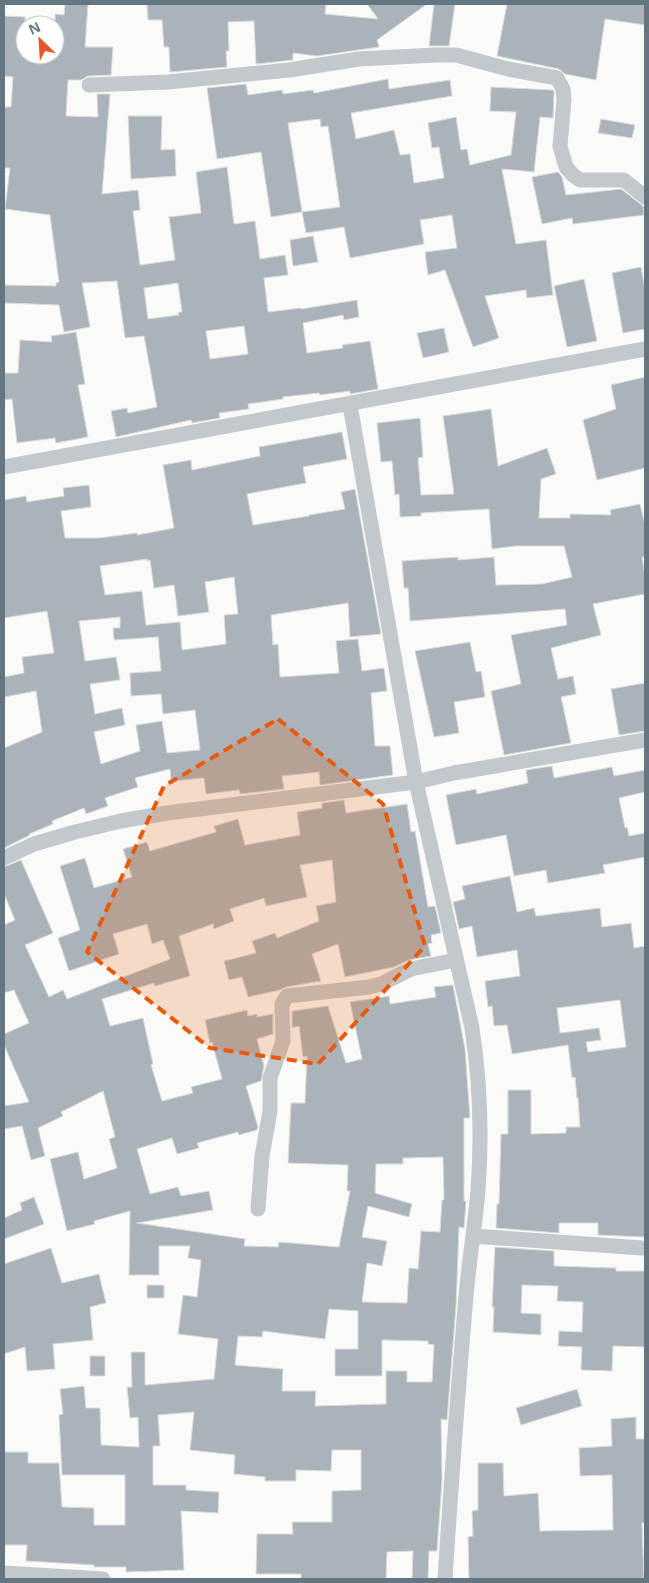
<svg xmlns="http://www.w3.org/2000/svg" width="649" height="1583" font-family="'Noto Sans',sans-serif">
<style>
.building{fill:#aab3b9;stroke:#dcdcda;fill-rule:evenodd}
.lines{fill:none;stroke-linecap:round;stroke-linejoin:round}
.street{stroke:#c3c8cc;stroke-width:15}
.marked{fill:#e8590c;fill-opacity:0.2;stroke:#e8590c;stroke-width:4;stroke-dasharray:10 6;stroke-linejoin:round}
</style>
<rect width="100%" height="100%" fill="#fafaf8"/>
<path class="building" d="M 65,4 L 88,4 L 85,47 L 113,47 L 111,75 L 88,76 L 81,80 L 68,80 L 66,116 L 98,117 L 97,94 L 110,94 L 102,194 L 138,190 L 140,210 L 133,211 L 140,265 L 175,260 L 169,217 L 201,213 L 196,172 L 227,167 L 234,224 L 255,221 L 260,259 L 285,255 L 288,275 L 264,278 L 268,312 L 301,308 L 301,309 L 357,300 L 359,317 L 344,320 L 343,315 L 303,323 L 307,353 L 343,348 L 342,345 L 370,341 L 378,389 L 350,394 L 350,391 L 320,395 L 319,393 L 283,397 L 283,399 L 248,404 L 249,409 L 219,413 L 220,418 L 192,423 L 191,420 L 116,437 L 111,411 L 127,408 L 128,413 L 157,407 L 144,336 L 125,338 L 117,281 L 82,283 L 90,327 L 64,332 L 59,305 L 4,303 L 4,285 L 56,286 L 56,283 L 59,282 L 50,215 L 5,209 L 10,168 L 4,168 L 4,107 L 11,107 L 13,77 L 4,76 L 4,16 L 25,17 L 25,55 L 55,55 L 55,14 L 64,15 ZM 178,283 L 182,312 L 178,312 L 179,315 L 148,319 L 144,288 ZM 244,326 L 248,354 L 210,359 L 206,331 Z
M 147,4 L 326,4 L 325,14 L 378,19 L 367,4 L 427,4 L 377,40 L 379,47 L 317,56 L 293,53 L 293,60 L 256,64 L 254,21 L 228,22 L 229,51 L 226,51 L 227,67 L 170,72 L 169,47 L 164,47 L 162,20 L 148,20 Z
M 434,4 L 455,4 L 449,46 L 429,46 Z
M 507,4 L 645,4 L 645,25 L 605,19 L 596,80 L 565,74 L 559,69 L 497,56 Z
M 388,79 L 389,89 L 450,80 L 452,96 L 351,113 L 356,139 L 394,130 L 400,155 L 410,154 L 414,183 L 444,178 L 439,147 L 432,148 L 428,123 L 456,117 L 461,150 L 467,149 L 470,165 L 511,155 L 516,112 L 490,111 L 491,87 L 553,90 L 554,92 L 553,118 L 540,117 L 534,172 L 502,169 L 516,244 L 546,240 L 553,295 L 527,298 L 526,290 L 485,296 L 499,338 L 473,347 L 445,270 L 428,275 L 425,252 L 457,248 L 452,215 L 420,220 L 424,244 L 350,258 L 344,227 L 306,233 L 302,212 L 271,217 L 261,152 L 217,159 L 207,88 L 246,84 L 248,95 L 282,90 L 283,94 L 313,90 L 314,93 ZM 320,119 L 321,127 L 328,126 L 340,207 L 302,212 L 288,123 Z
M 128,116 L 162,116 L 161,150 L 175,149 L 176,176 L 131,179 Z
M 601,119 L 635,125 L 632,138 L 598,133 Z
M 558,172 L 562,177 L 566,195 L 621,189 L 643,206 L 644,215 L 573,224 L 572,218 L 542,224 L 532,177 Z
M 313,236 L 318,262 L 293,266 L 290,240 Z
M 641,267 L 645,289 L 645,329 L 623,333 L 612,273 Z
M 584,279 L 597,341 L 567,347 L 554,286 Z
M 444,328 L 449,352 L 423,358 L 417,333 Z
M 76,332 L 85,384 L 78,385 L 88,437 L 56,443 L 55,438 L 17,443 L 12,399 L 4,400 L 4,373 L 18,373 L 20,340 L 52,342 L 51,336 Z
M 645,377 L 645,468 L 597,480 L 583,420 L 616,409 L 611,385 Z
M 491,409 L 498,466 L 547,448 L 556,474 L 541,479 L 539,518 L 570,518 L 570,514 L 611,515 L 610,510 L 640,504 L 645,525 L 645,557 L 642,557 L 645,576 L 645,594 L 593,604 L 601,635 L 551,648 L 558,679 L 573,676 L 576,694 L 561,697 L 571,743 L 504,755 L 491,691 L 521,684 L 511,635 L 567,625 L 565,609 L 410,621 L 408,588 L 404,588 L 402,561 L 458,557 L 458,560 L 494,557 L 496,585 L 542,584 L 572,577 L 564,546 L 516,546 L 492,549 L 489,509 L 421,513 L 421,516 L 400,517 L 399,494 L 395,495 L 392,461 L 381,462 L 377,423 L 420,418 L 423,457 L 418,458 L 421,495 L 454,494 L 443,416 Z
M 342,432 L 347,459 L 303,467 L 306,483 L 247,494 L 253,525 L 309,516 L 309,515 L 345,509 L 341,492 L 355,489 L 381,634 L 350,637 L 348,603 L 271,615 L 273,645 L 278,644 L 280,677 L 339,673 L 336,641 L 358,639 L 362,671 L 384,668 L 387,691 L 371,693 L 375,746 L 390,746 L 393,775 L 320,785 L 319,772 L 282,776 L 284,789 L 240,794 L 239,790 L 206,794 L 204,778 L 171,781 L 170,769 L 135,778 L 138,787 L 105,798 L 108,806 L 86,814 L 84,808 L 52,821 L 53,824 L 29,834 L 30,835 L 4,848 L 4,748 L 42,732 L 36,691 L 4,697 L 4,677 L 24,673 L 22,657 L 54,653 L 47,611 L 4,618 L 4,500 L 26,496 L 27,502 L 64,496 L 63,488 L 89,485 L 91,507 L 61,511 L 65,538 L 99,538 L 137,533 L 137,535 L 174,528 L 163,465 L 191,460 L 192,470 L 260,456 L 259,447 ZM 147,559 L 147,561 L 150,560 L 154,588 L 174,585 L 178,616 L 209,612 L 205,582 L 234,577 L 238,614 L 224,615 L 226,644 L 182,650 L 180,622 L 146,625 L 142,591 L 105,595 L 100,566 ZM 120,617 L 120,628 L 113,628 L 114,640 L 158,637 L 161,671 L 130,673 L 131,696 L 161,694 L 163,714 L 195,710 L 200,750 L 167,753 L 162,721 L 136,725 L 140,751 L 101,764 L 94,732 L 125,725 L 122,708 L 95,714 L 90,684 L 120,680 L 116,657 L 85,661 L 79,621 Z
M 470,642 L 476,672 L 481,671 L 485,697 L 454,702 L 459,733 L 434,737 L 415,651 Z
M 645,683 L 645,731 L 619,735 L 611,689 Z
M 552,766 L 554,778 L 612,767 L 614,776 L 645,770 L 645,792 L 619,798 L 625,828 L 627,827 L 629,836 L 645,833 L 645,857 L 603,865 L 605,873 L 548,883 L 546,870 L 514,876 L 506,835 L 456,845 L 446,795 L 476,789 L 477,794 L 528,783 L 526,770 Z
M 344,800 L 346,813 L 407,804 L 411,832 L 415,831 L 428,907 L 435,906 L 441,933 L 431,935 L 432,943 L 428,944 L 431,956 L 409,960 L 394,967 L 345,977 L 338,944 L 312,954 L 321,981 L 286,987 L 280,990 L 248,997 L 242,977 L 229,980 L 224,961 L 256,953 L 252,941 L 275,933 L 277,938 L 319,921 L 316,906 L 336,902 L 332,860 L 300,865 L 307,897 L 266,906 L 264,898 L 230,909 L 234,921 L 214,929 L 213,924 L 179,936 L 190,976 L 155,986 L 154,983 L 102,999 L 110,1026 L 143,1018 L 153,1064 L 151,1065 L 162,1101 L 193,1093 L 191,1087 L 222,1079 L 212,1042 L 210,1043 L 205,1020 L 247,1010 L 248,1016 L 257,1014 L 257,1017 L 273,1014 L 273,1034 L 257,1039 L 264,1066 L 261,1081 L 246,1086 L 258,1127 L 257,1130 L 239,1135 L 238,1132 L 197,1143 L 199,1148 L 177,1154 L 172,1138 L 137,1149 L 150,1194 L 178,1187 L 181,1196 L 209,1191 L 213,1210 L 137,1223 L 245,1239 L 244,1246 L 278,1247 L 279,1242 L 339,1247 L 350,1191 L 347,1191 L 348,1165 L 288,1163 L 291,1103 L 305,1103 L 307,1056 L 303,1057 L 299,1026 L 292,1028 L 292,1011 L 328,1006 L 346,1063 L 362,1059 L 350,1002 L 389,996 L 390,1004 L 436,997 L 434,987 L 453,985 L 465,1049 L 470,1118 L 464,1118 L 464,1201 L 466,1201 L 464,1228 L 459,1227 L 456,1306 L 447,1420 L 441,1419 L 442,1481 L 437,1551 L 429,1551 L 428,1579 L 412,1579 L 413,1551 L 387,1552 L 386,1579 L 301,1579 L 301,1574 L 256,1574 L 257,1534 L 293,1534 L 292,1522 L 332,1522 L 332,1491 L 361,1490 L 361,1450 L 332,1450 L 331,1471 L 296,1470 L 296,1481 L 265,1481 L 265,1477 L 234,1474 L 235,1455 L 190,1450 L 194,1412 L 158,1415 L 160,1446 L 153,1446 L 153,1485 L 186,1485 L 186,1490 L 219,1492 L 218,1513 L 181,1511 L 184,1570 L 126,1572 L 126,1567 L 94,1567 L 94,1565 L 26,1561 L 27,1545 L 4,1545 L 4,1452 L 28,1452 L 28,1463 L 59,1463 L 62,1507 L 94,1508 L 94,1525 L 125,1525 L 125,1475 L 62,1475 L 59,1415 L 63,1414 L 60,1389 L 84,1386 L 86,1408 L 100,1408 L 101,1445 L 139,1447 L 138,1417 L 130,1418 L 127,1387 L 132,1387 L 131,1352 L 145,1352 L 145,1385 L 214,1379 L 218,1339 L 178,1334 L 183,1295 L 197,1297 L 201,1260 L 188,1258 L 190,1246 L 159,1246 L 159,1275 L 129,1275 L 130,1211 L 94,1221 L 95,1224 L 67,1231 L 50,1159 L 78,1152 L 84,1179 L 117,1168 L 109,1139 L 115,1137 L 103,1091 L 61,1112 L 63,1116 L 38,1128 L 45,1156 L 31,1160 L 22,1126 L 4,1129 L 4,1106 L 29,1102 L 4,1045 L 4,1034 L 29,1023 L 14,990 L 4,993 L 4,925 L 15,920 L 4,894 L 4,867 L 21,860 L 53,933 L 25,945 L 49,997 L 63,990 L 67,999 L 170,959 L 163,940 L 152,944 L 147,924 L 113,934 L 119,954 L 69,971 L 58,938 L 80,930 L 60,866 L 85,858 L 94,888 L 132,877 L 123,849 L 147,842 L 150,851 L 216,832 L 214,826 L 238,819 L 245,845 L 300,835 L 297,812 L 322,808 L 322,803 ZM 443,1157 L 444,1200 L 442,1200 L 440,1232 L 421,1231 L 418,1269 L 409,1268 L 407,1303 L 362,1302 L 367,1263 L 382,1266 L 387,1241 L 362,1237 L 368,1206 L 409,1217 L 412,1204 L 375,1193 L 376,1164 L 403,1164 L 403,1158 ZM 329,1309 L 358,1311 L 358,1349 L 335,1349 L 335,1376 L 382,1376 L 382,1340 L 428,1341 L 428,1344 L 434,1345 L 432,1382 L 407,1382 L 407,1371 L 386,1371 L 386,1404 L 315,1406 L 316,1391 L 282,1391 L 283,1369 L 235,1365 L 238,1336 L 262,1337 L 263,1331 L 325,1339 Z
M 510,876 L 517,912 L 534,908 L 536,916 L 600,908 L 602,927 L 631,923 L 634,948 L 645,946 L 645,1237 L 598,1235 L 598,1223 L 559,1223 L 559,1233 L 496,1228 L 497,1204 L 499,1204 L 501,1134 L 508,1134 L 508,1090 L 531,1090 L 531,1134 L 566,1133 L 566,1127 L 580,1127 L 578,1098 L 577,1098 L 575,1077 L 572,1078 L 568,1045 L 512,1054 L 507,1025 L 494,1026 L 492,1006 L 488,1007 L 485,981 L 520,976 L 517,950 L 477,957 L 472,926 L 459,929 L 453,902 L 465,899 L 462,886 ZM 620,1000 L 626,1047 L 588,1052 L 586,1042 L 601,1040 L 599,1028 L 560,1033 L 557,1008 Z
M 34,1197 L 44,1224 L 4,1239 L 4,1218 L 22,1210 L 20,1203 Z
M 495,1247 L 554,1251 L 554,1266 L 616,1268 L 616,1271 L 645,1271 L 645,1347 L 613,1346 L 612,1371 L 581,1370 L 582,1347 L 558,1346 L 559,1331 L 582,1332 L 583,1302 L 557,1301 L 558,1286 L 522,1285 L 521,1313 L 541,1314 L 541,1335 L 493,1332 L 494,1307 L 492,1307 Z
M 51,1248 L 62,1283 L 99,1274 L 106,1303 L 90,1307 L 93,1340 L 53,1344 L 55,1369 L 27,1371 L 25,1347 L 4,1354 L 4,1264 Z
M 147,1285 L 164,1285 L 164,1298 L 147,1298 Z
M 90,1356 L 105,1356 L 105,1376 L 90,1376 Z
M 577,1389 L 582,1406 L 521,1425 L 516,1408 Z
M 636,1417 L 636,1439 L 645,1439 L 645,1523 L 642,1523 L 644,1579 L 469,1579 L 468,1537 L 473,1536 L 472,1511 L 478,1510 L 478,1463 L 503,1463 L 504,1496 L 538,1493 L 540,1531 L 613,1530 L 612,1475 L 580,1476 L 579,1448 L 612,1446 L 611,1419 Z"/>
<g class="lines">
<path class="street" d="M 89,85 L 168,82 L 289,70 L 359,59 L 436,55 L 456,55 L 508,69 L 557,78 L 563,89 L 564,100 L 560,146 L 566,167 L 573,175 L 580,180 L 624,180 L 645,197
M 350,405 L 416,782 L 472,1028 C 480,1081 482,1137 478,1190 C 475,1226 469,1261 466,1296 C 458,1390 451,1485 445,1579
M 4,467 L 645,349
M 4,858 L 34,844 L 75,832 L 121,821 L 167,813 L 416,782 L 454,773 L 645,740
M 258,1209 L 262,1156 L 270,1111 L 270,1078 L 283,1041 L 282,1004 L 287,996 L 369,987 L 381,984 L 411,969 L 456,960
M 473,1236 L 642,1248
M 4,1573 L 103,1579"/>
</g>
<path class="marked" d="M 278,719 L 383,804 L 425,946 L 318,1064 L 210,1048 L 87,952 L 164,786 Z"/>
<rect width="649" height="1583" fill="none" stroke="#657683" stroke-width="10"/>
<g transform="translate(40 40) rotate(335)"><circle r="24" fill="#ffffff" stroke="#c1c8cd"/>
<path d="M0-4L9 19L0 12L-9 19Z" fill="#e4572e"/>
<text y="-8" font-size="14" font-weight="bold" text-anchor="middle" fill="#657683">N</text>
</g>
</svg>
